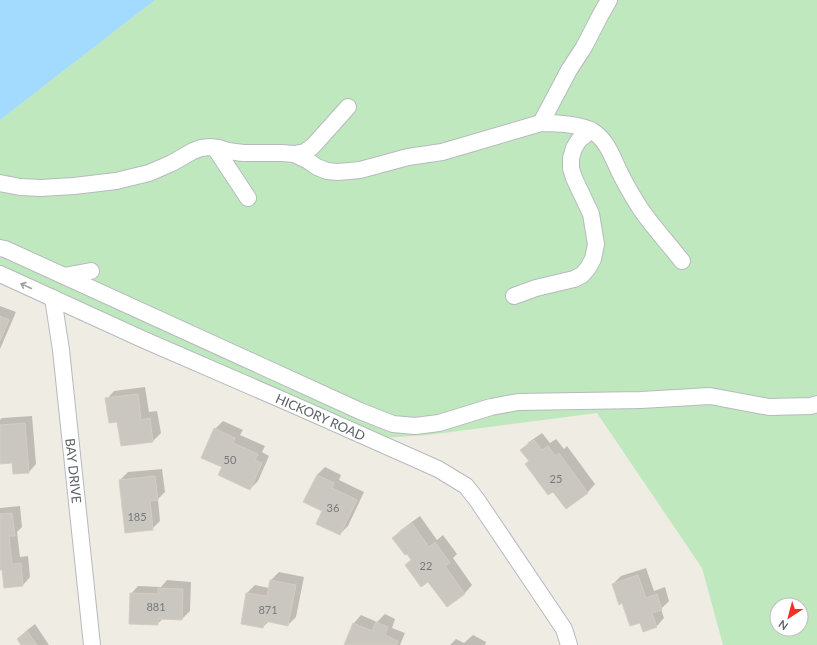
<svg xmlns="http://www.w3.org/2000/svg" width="817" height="645" font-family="Lato,sans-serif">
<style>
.green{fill:#c0e8be;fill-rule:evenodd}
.water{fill:#a3daff}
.shadow{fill:#0003}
.building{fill:#cac7c0;stroke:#d4cec1}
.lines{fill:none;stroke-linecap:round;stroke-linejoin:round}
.minor-casing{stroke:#b6babe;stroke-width:18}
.minor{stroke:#fff;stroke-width:16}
.oneway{stroke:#9da0a3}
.labels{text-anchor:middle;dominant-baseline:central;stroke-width:4;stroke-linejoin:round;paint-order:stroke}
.number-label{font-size:11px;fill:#777a7c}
.street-label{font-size:13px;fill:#5b6065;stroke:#fff}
</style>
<rect width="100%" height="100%" fill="#efece3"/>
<path class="green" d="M 155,0 L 817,0 L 817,645 L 723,645 L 702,568 L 597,413 L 428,435 L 369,439 L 0,270 L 0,120 ZM 777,605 L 801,605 L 801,629 L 777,629 Z"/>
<path class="water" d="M 0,0 L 155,0 L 0,120 Z"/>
<path class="shadow" d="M 0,306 L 16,312 L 0,349 Z
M 145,387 L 149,412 L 157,411 L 161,433 L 153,441 L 107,399 L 114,391 Z
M 32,416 L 36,464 L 29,472 L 13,462 L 0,463 L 0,420 L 2,418 Z
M 223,421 L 243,430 L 240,435 L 265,446 L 262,452 L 269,456 L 258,481 L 250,489 L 223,467 L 215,429 Z
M 542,433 L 550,443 L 556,439 L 564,449 L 567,446 L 595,484 L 588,492 L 566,508 L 522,450 L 529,442 Z
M 325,467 L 341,475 L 339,480 L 364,492 L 348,526 L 340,534 L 323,511 L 317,475 Z
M 162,469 L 165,492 L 158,499 L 160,521 L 152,529 L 120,480 L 128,472 Z
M 20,506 L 22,527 L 17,532 L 20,557 L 28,556 L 30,577 L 23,585 L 3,569 L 0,569 L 0,508 Z
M 420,516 L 437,540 L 443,535 L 457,554 L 453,558 L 472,585 L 465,593 L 447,606 L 412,559 L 393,538 L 401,530 Z
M 646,568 L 654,591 L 665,587 L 669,601 L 661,609 L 664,618 L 657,626 L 640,622 L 623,601 L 613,584 L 621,576 Z
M 279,572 L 304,577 L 296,617 L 288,625 L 269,621 L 263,627 L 242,623 L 247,593 L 255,585 L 269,588 L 271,580 Z
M 167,580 L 191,582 L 190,611 L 182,619 L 164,618 L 157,624 L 131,594 L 138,586 L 161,587 Z
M 385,614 L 395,619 L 392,628 L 405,633 L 400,645 L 345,645 L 354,623 L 361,615 L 377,622 Z
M 35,624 L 49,645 L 22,645 L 18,639 L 26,631 Z
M 473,635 L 486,642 L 485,645 L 450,645 L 456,639 L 464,643 Z"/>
<path class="building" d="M 0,316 L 9,320 L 0,341 Z
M 138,394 L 141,420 L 150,418 L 153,442 L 121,446 L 117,422 L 109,423 L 105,398 Z
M 25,423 L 29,473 L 13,474 L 12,463 L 0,464 L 0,425 Z
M 214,428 L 235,438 L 233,443 L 258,454 L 255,460 L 262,463 L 250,490 L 218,475 L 222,467 L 201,458 Z
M 534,440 L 542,450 L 548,446 L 556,456 L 559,453 L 588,493 L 566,509 L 553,492 L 548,495 L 525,464 L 529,461 L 520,450 Z
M 317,475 L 334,483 L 332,488 L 357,500 L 340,535 L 316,524 L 322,511 L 303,502 Z
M 155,476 L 158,500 L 150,501 L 153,530 L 125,533 L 119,480 Z
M 12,513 L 15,536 L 9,536 L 12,564 L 21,563 L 23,586 L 4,588 L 2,570 L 0,570 L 0,514 Z
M 412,523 L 429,547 L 435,542 L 450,563 L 445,566 L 465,594 L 447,607 L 428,582 L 421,587 L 405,565 L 411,560 L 407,554 L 405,555 L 392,538 Z
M 638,575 L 646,598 L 657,594 L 662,610 L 652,613 L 657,627 L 643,632 L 640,623 L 630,626 L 622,603 L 619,605 L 612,584 Z
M 270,580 L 296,585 L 288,626 L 265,621 L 263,628 L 241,624 L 246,593 L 267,596 Z
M 158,588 L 183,589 L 182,620 L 158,619 L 158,625 L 129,624 L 130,593 L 158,594 Z
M 376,622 L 388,627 L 385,635 L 398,641 L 396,645 L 344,645 L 353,623 L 372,631 Z
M 27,631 L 37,645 L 21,645 L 17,639 Z"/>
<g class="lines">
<defs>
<g id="minor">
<path d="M 541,123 L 569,70 L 584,47 L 601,14 L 609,0"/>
<path d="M 215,148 L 248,198"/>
<path d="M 294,154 L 305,152 L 313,146 L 348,107"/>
<path d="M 0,183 L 20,187 L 41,188 L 74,186 L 116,181 L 149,173 L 172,163 L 193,151 L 201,148 L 210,147 L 219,148 L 228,151 L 243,153 L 282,153 L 294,154 L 307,160 L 317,167 L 327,171 L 338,172 L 360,170 L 408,157 L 442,152 L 541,123 C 555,123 579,124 592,131 C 607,139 613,159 620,173 C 626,185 633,197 640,208 C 652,226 668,243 682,261"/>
<path d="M 0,248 L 5,249 L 360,411 L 393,424 L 415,426 L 439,423 L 491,407 L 518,402 L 641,400 L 710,396 L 769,407 L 811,406 L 817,404"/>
<path id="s1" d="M 0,274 L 142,339 L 294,405 L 438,469 L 466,486 L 477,500 L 564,629 L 569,645"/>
<path d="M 64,276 L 91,271"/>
<path d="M 514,296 L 536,288 L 574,279 L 582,275 L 588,268 L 593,259 L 596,244 L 591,214 L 574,178 L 571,168 L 571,158 L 574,148 L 579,140 L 591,130"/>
<path id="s2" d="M 53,298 L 61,350 L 92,645"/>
</g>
</defs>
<use href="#minor" class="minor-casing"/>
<use href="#minor" class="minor"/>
</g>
<defs><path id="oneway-shaft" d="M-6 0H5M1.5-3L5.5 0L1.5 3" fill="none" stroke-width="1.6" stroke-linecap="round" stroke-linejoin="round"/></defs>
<use class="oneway" href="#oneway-shaft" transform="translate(26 286) rotate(-155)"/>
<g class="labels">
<g class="number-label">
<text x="230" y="459">50</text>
<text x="556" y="478">25</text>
<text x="333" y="507">36</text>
<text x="137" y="516">185</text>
<text x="426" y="565">22</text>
<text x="156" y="606">881</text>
<text x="268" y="609">871</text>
</g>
<g class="street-label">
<text stroke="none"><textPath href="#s1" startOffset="351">HICKORY ROAD</textPath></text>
<text stroke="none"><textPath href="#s2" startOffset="174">BAY DRIVE</textPath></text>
</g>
</g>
<g transform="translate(789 617) rotate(216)"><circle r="19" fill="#ffffff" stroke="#bdbfc1"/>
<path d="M0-3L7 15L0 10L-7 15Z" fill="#f33025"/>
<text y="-6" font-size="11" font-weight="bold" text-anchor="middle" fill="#5b6065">N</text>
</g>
</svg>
